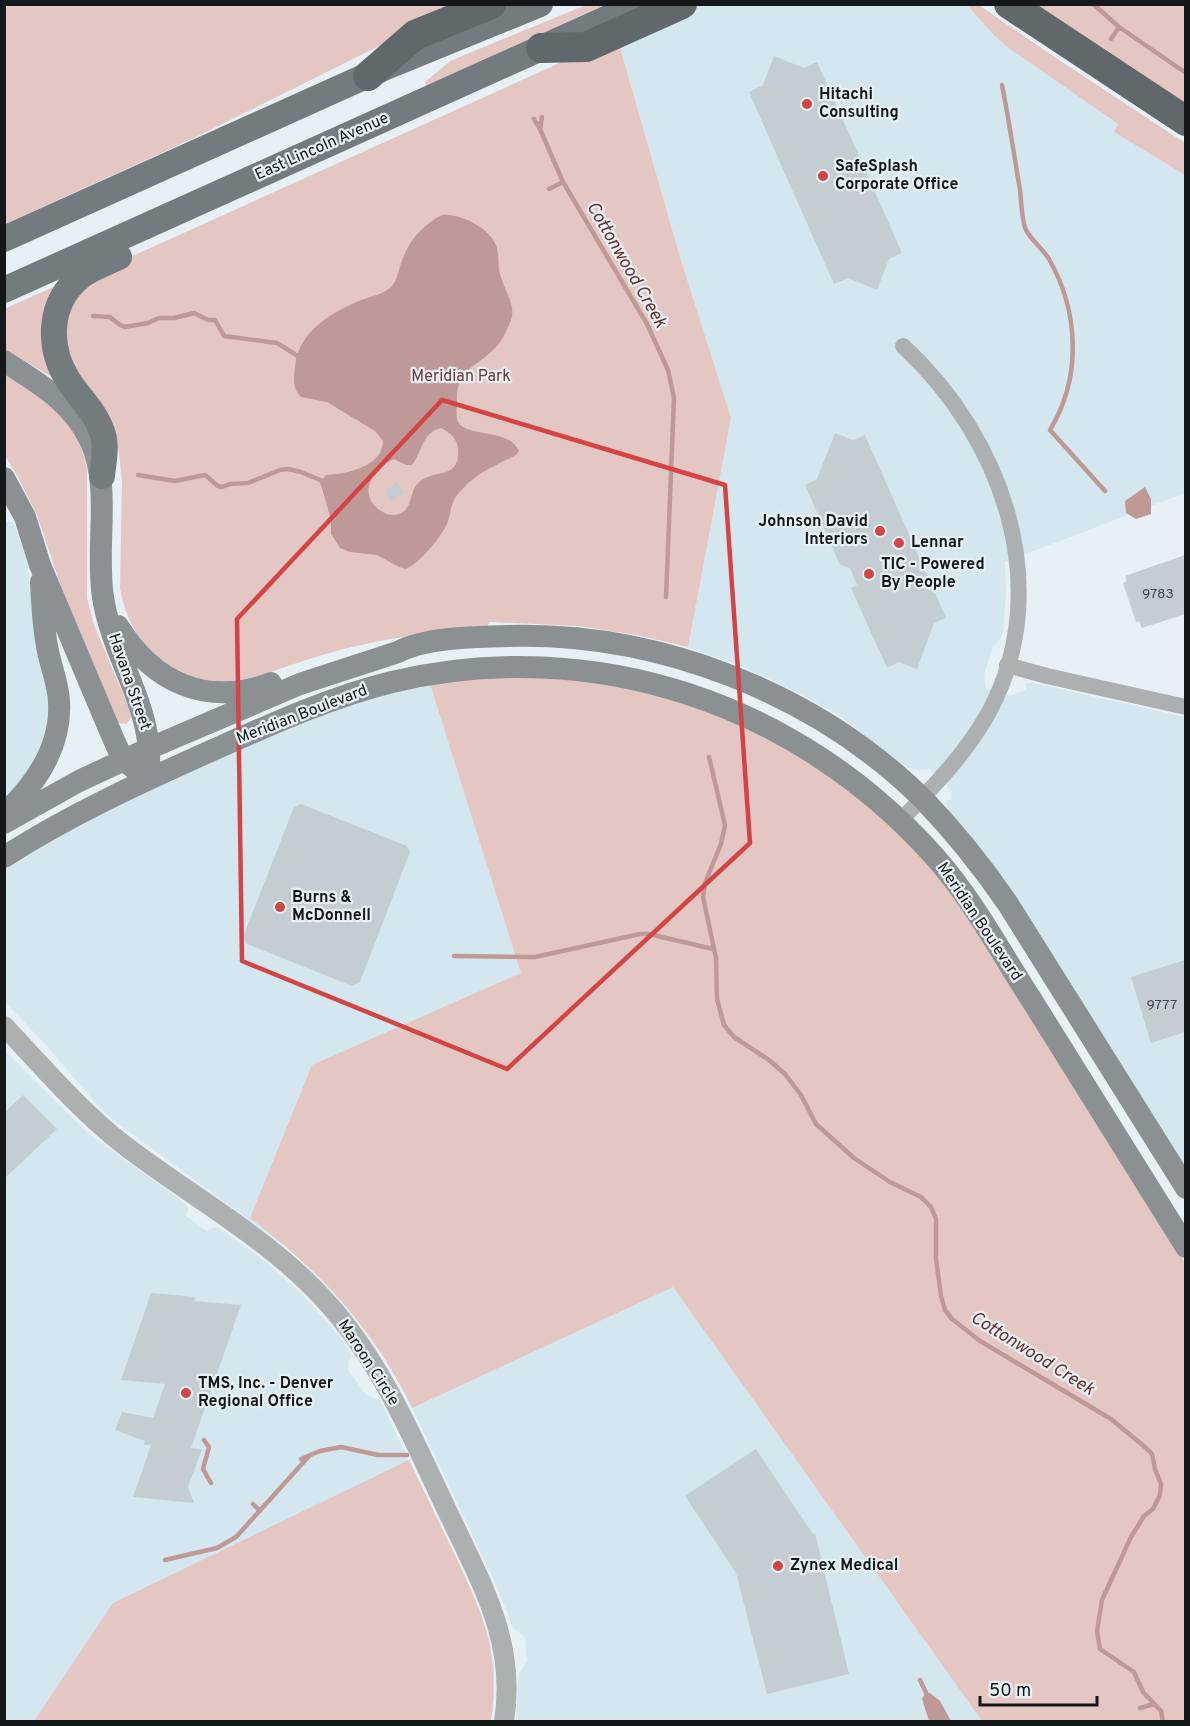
<svg xmlns="http://www.w3.org/2000/svg" width="1190" height="1726" font-family="Overpass,sans-serif">
<style>
.built{fill:#d4e7ee}
.green{fill:#e4c6c3}
.water{fill:#bf9996;fill-rule:evenodd}
.lines{fill:none;stroke-linecap:round;stroke-linejoin:round}
.stream{stroke:#bf9996;stroke-width:4.5}
.building{fill:#c4ced2}
.minor{stroke:#acb0b1;stroke-width:16}
.tertiary{stroke:#acb0b1;stroke-width:20}
.secondary{stroke:#8b9193;stroke-width:22}
.primary{stroke:#747b7e;stroke-width:26}
.motorway{stroke:#60686b;stroke-width:30}
.marked{fill:none;stroke:#d44444;stroke-width:4.5;stroke-linejoin:round}
.poi-dot{fill:#d44444;stroke:#e7f1f5;stroke-width:2}
.labels{text-anchor:middle;dominant-baseline:central;stroke-width:4.5;stroke-linejoin:round;paint-order:stroke}
.number-label{font-size:14px;fill:#414648}
.poi-label{font-size:16px;font-weight:bold;fill:#15181a;stroke:#e7f1f5;text-anchor:start}
.street-label{font-size:16px;fill:#15181a;stroke:#e7f1f5}
.park-label{font-size:16px;fill:#6b3734;stroke:#e7f1f5}
.water-label{font-size:18px;font-style:italic;fill:#66322f;stroke:#e7f1f5}
</style>
<rect width="100%" height="100%" fill="#e7f1f5"/>
<path class="built" d="M 703,4 L 967,5 L 994,34 L 1010,49 L 1119,125 L 1114,132 L 1185,175 L 1185,493 L 1005,562 L 1006,592 L 1003,632 L 1000,640 L 993,646 L 984,675 L 986,688 L 1010,696 L 1026,689 L 1026,683 L 1033,683 L 1185,717 L 1185,1170 L 948,810 L 946,801 L 952,799 L 950,789 L 929,769 L 917,770 L 906,767 L 841,717 L 799,693 L 745,668 L 688,647 L 731,418 L 680,257 L 617,37 L 691,5 L 696,8 Z
M 4,516 L 7,522 L 13,522 L 27,558 L 34,628 L 43,668 L 49,706 L 47,728 L 43,743 L 31,767 L 12,791 L 5,797 Z
M 430,684 L 522,973 L 673,1287 L 982,1721 L 516,1721 L 519,1673 L 527,1661 L 525,1637 L 513,1628 L 497,1587 L 406,1395 L 378,1347 L 332,1289 L 294,1253 L 117,1123 L 100,1108 L 45,1044 L 5,1002 L 5,870 L 20,858 L 31,850 L 181,774 L 352,703 Z
M 4,1050 L 90,1135 L 184,1202 L 188,1209 L 186,1216 L 189,1218 L 207,1231 L 214,1227 L 219,1228 L 263,1260 L 302,1294 L 339,1336 L 351,1354 L 351,1358 L 348,1360 L 349,1371 L 366,1395 L 380,1400 L 480,1611 L 489,1638 L 494,1665 L 494,1695 L 491,1721 L 5,1721 Z"/>
<path class="green" d="M 4,5 L 472,5 L 391,40 L 192,139 L 5,224 Z
M 586,5 L 604,5 L 426,86 L 425,82 L 450,61 Z
M 967,5 L 979,5 L 1047,52 L 1185,143 L 1185,175 L 1114,132 L 1118,124 L 1010,49 L 994,35 Z
M 1025,5 L 1185,5 L 1185,111 Z
M 617,37 L 680,257 L 731,418 L 688,647 L 637,635 L 578,626 L 489,622 L 487,628 C 445,632 403,635 361,645 C 338,650 314,657 291,665 C 242,682 208,693 162,660 C 138,643 125,617 120,588 L 122,483 L 119,453 L 116,440 L 66,359 L 64,312 L 95,273 Z
M 58,285 L 55,379 L 5,349 L 4,309 Z
M 4,373 L 38,392 L 76,433 L 85,459 L 87,470 L 87,598 L 94,625 L 132,716 L 127,724 L 118,723 L 65,598 L 37,515 L 18,477 L 5,456 Z
M 503,676 L 588,680 L 675,698 L 770,738 L 858,795 L 924,859 L 969,916 L 1185,1263 L 1185,1721 L 982,1721 L 673,1287 L 412,1408 C 375,1330 319,1270 250,1218 L 312,1065 L 521,973 L 430,684 Z
M 409,1460 C 424,1490 438,1521 453,1551 C 482,1612 501,1652 491,1721 L 34,1721 L 113,1603 Z"/>
<path class="water" d="M 442,215 C 460,213 489,228 496,245 C 500,256 497,267 501,277 C 505,292 516,305 511,320 C 507,330 502,341 495,348 C 476,368 456,369 457,401 C 457,406 456,414 457,419 C 462,439 509,427 519,451 L 516,455 C 494,466 474,474 458,494 C 450,503 451,514 447,524 C 441,537 419,564 406,569 L 399,567 L 377,555 L 350,552 L 340,548 L 331,534 L 331,519 L 320,482 L 326,475 C 345,474 383,467 383,441 L 375,431 L 327,402 L 301,397 C 292,389 294,378 295,367 C 298,330 334,311 364,299 C 373,296 383,294 390,288 C 397,282 398,272 401,263 C 408,242 422,225 442,215 ZM 441,428 C 450,432 457,439 458,448 C 461,481 434,468 418,483 C 408,493 414,512 395,515 C 389,516 382,512 378,509 C 357,492 375,467 394,459 L 406,465 L 412,465 C 422,453 422,432 441,428 Z
M 1145,487 L 1151,499 L 1151,514 L 1136,519 L 1126,513 L 1125,501 Z
M 930,1693 L 940,1701 L 951,1721 L 929,1721 L 922,1699 L 925,1694 Z"/>
<g class="lines">
<path class="stream" d="M 1093,4 L 1119,27 L 1186,73
M 1111,39 L 1119,27
M 1002,85 C 1009,120 1014,155 1020,190 C 1021,200 1022,222 1026,230 C 1031,240 1043,249 1049,259 C 1079,312 1082,377 1050,430 L 1105,491
M 542,117 L 540,129 L 563,182 L 647,324 L 668,370 L 674,398 L 666,597
M 534,119 L 540,129
M 549,189 L 563,182
M 93,316 L 110,317 L 120,325 L 125,327 L 148,323 L 159,318 L 174,318 L 194,313 L 208,320 L 215,320 L 224,336 L 277,343 L 301,358
M 138,475 L 175,481 L 205,475 L 218,486 L 222,487 L 230,484 L 248,483 L 280,470 L 288,469 L 301,472 L 325,482
M 709,757 L 725,825 L 721,844 L 705,883 L 703,897 L 716,958 L 717,999 L 724,1025 L 734,1037 L 769,1060 L 785,1074 L 801,1095 L 816,1124 L 854,1158 L 890,1182 L 921,1197 L 931,1207 L 936,1219 L 936,1259 L 941,1296 L 945,1310 L 952,1319 L 980,1341 L 1111,1419 L 1145,1447 L 1152,1454 L 1155,1469 L 1161,1484 L 1160,1495 L 1153,1509 L 1144,1516 L 1131,1537 L 1102,1600 L 1097,1631 L 1100,1649 L 1134,1672 L 1143,1692 L 1161,1711 L 1163,1722
M 454,956 L 535,957 L 640,934 L 649,934 L 713,949
M 204,1440 L 209,1447 L 203,1469 L 211,1483
M 301,1459 L 320,1451 L 341,1447 L 378,1455 L 407,1455
M 253,1504 L 260,1511
M 165,1560 L 217,1548 L 236,1537 L 310,1455
M 920,1680 L 928,1697
M 1140,1708 L 1154,1704"/>
</g>
<path class="building" d="M 774,56 L 804,68 L 817,62 L 860,158 L 902,253 L 889,259 L 877,290 L 848,278 L 834,284 L 789,183 L 749,92 L 763,85 Z
M 835,433 L 853,440 L 865,435 L 946,618 L 934,623 L 917,669 L 899,662 L 887,668 L 851,588 L 857,585 L 850,568 L 840,565 L 805,485 L 817,479 Z
M 397,482 L 404,492 L 392,501 L 385,491 Z
M 1185,555 L 1185,614 L 1142,628 L 1139,621 L 1136,622 L 1123,583 L 1127,581 L 1125,576 Z
M 301,804 L 407,846 L 410,852 L 360,982 L 352,986 L 247,944 L 243,937 L 294,807 Z
M 1185,960 L 1185,1032 L 1151,1043 L 1131,977 Z
M 23,1095 L 57,1129 L 4,1179 L 4,1113 Z
M 151,1293 L 196,1297 L 194,1301 L 241,1305 L 191,1448 L 202,1449 L 188,1487 L 194,1503 L 133,1497 L 151,1445 L 144,1445 L 145,1441 L 115,1430 L 122,1412 L 153,1418 L 165,1384 L 121,1380 Z
M 756,1449 L 813,1534 L 815,1533 L 849,1674 L 767,1694 L 736,1573 L 685,1496 Z"/>
<g class="lines">
<path class="minor" d="M 1007,665 L 1047,676 L 1186,707
M 900,821 C 933,787 966,754 989,712 C 1056,587 1002,437 903,346"/>
<path class="tertiary" d="M 4,1026 C 43,1067 79,1110 124,1145 C 193,1198 273,1240 331,1307 C 387,1371 418,1451 455,1527 C 486,1592 516,1647 504,1722"/>
<path class="secondary" d="M 4,361 C 38,383 72,402 90,440 C 112,486 95,547 103,597 C 111,653 152,707 149,763
M 4,478 L 25,517 L 40,565 L 113,738 L 123,760 L 135,769
M 118,626 C 153,683 207,707 271,683
M 4,814 C 36,784 62,747 59,701 C 58,682 50,665 47,646 C 43,625 42,603 41,582
M 4,823 L 79,781 L 150,748 L 300,684 L 398,652 C 427,637 476,637 509,636 C 659,632 815,693 922,798 C 954,831 982,866 1008,904 L 1186,1188
M 4,857 C 66,817 137,784 204,754 C 265,727 327,698 392,682 C 593,634 798,703 935,857 C 973,900 1000,951 1031,999 C 1082,1081 1134,1164 1186,1247"/>
<path class="primary" d="M 4,239 L 386,67 L 540,4
M 4,290 L 639,4
M 102,476 C 103,464 107,447 103,435 C 97,413 80,399 68,380 C 47,347 48,302 81,276 C 92,268 106,263 119,257"/>
<path class="motorway" d="M 1009,4 L 1186,121
M 541,48 L 586,47 L 682,4
M 368,76 L 415,35 L 491,4"/>
</g>
<path class="marked" d="M 442,400 L 725,485 L 750,843 L 507,1069 L 242,961 L 237,619 Z"/>
<g class="poi-dot">
<circle cx="807" cy="104" r="6"/>
<circle cx="823" cy="176" r="6"/>
<circle cx="880" cy="531" r="6"/>
<circle cx="899" cy="543" r="6"/>
<circle cx="869" cy="574" r="6"/>
<circle cx="280" cy="907" r="6"/>
<circle cx="186" cy="1393" r="6"/>
<circle cx="778" cy="1566" r="6"/>
</g>
<g class="labels">
<g class="number-label">
<text x="1158" y="594">9783</text>
<text x="1162" y="1005">9777</text>
</g>
<g class="poi-label">
<text x="819" y="95">Hitachi<tspan x="819" dy="18">Consulting</tspan></text>
<text x="835" y="167">SafeSplash<tspan x="835" dy="18">Corporate Office</tspan></text>
<text x="868" y="522" text-anchor="end">Johnson David<tspan x="868" dy="18">Interiors</tspan></text>
<text x="911" y="543">Lennar</text>
<text x="881" y="565">TIC - Powered<tspan x="881" dy="18">By People</tspan></text>
<text x="292" y="898">Burns &amp;<tspan x="292" dy="18">McDonnell</tspan></text>
<text x="198" y="1384">TMS, Inc. - Denver<tspan x="198" dy="18">Regional Office</tspan></text>
<text x="790" y="1566">Zynex Medical</text>
</g>
<g class="street-label">
<text transform="translate(322 147) rotate(-24)">East Lincoln Avenue</text>
<text transform="translate(129 682) rotate(71)">Havana Street</text>
<text transform="translate(302 715) rotate(-21)">Meridian Boulevard</text>
<text transform="translate(979 922) rotate(56)">Meridian Boulevard</text>
<text transform="translate(368 1363) rotate(57)">Maroon Circle</text>
</g>
<g class="park-label">
<text x="461" y="377">Meridian Park</text>
</g>
<g class="water-label">
<text transform="translate(626 265) rotate(60)">Cottonwood Creek</text>
<text transform="translate(1032 1354) rotate(32)">Cottonwood Creek</text>
</g>
</g>
<rect width="1190" height="1726" fill="none" stroke="#15181a" stroke-width="12"/>
<path d="M980 1696v9h117v-9" fill="none" stroke="#15181a" stroke-width="3"/>
<text x="989" y="1696" font-size="18" fill="#15181a" stroke="#e7f1f5" stroke-width="4.5" paint-order="stroke">50 m</text>
</svg>
